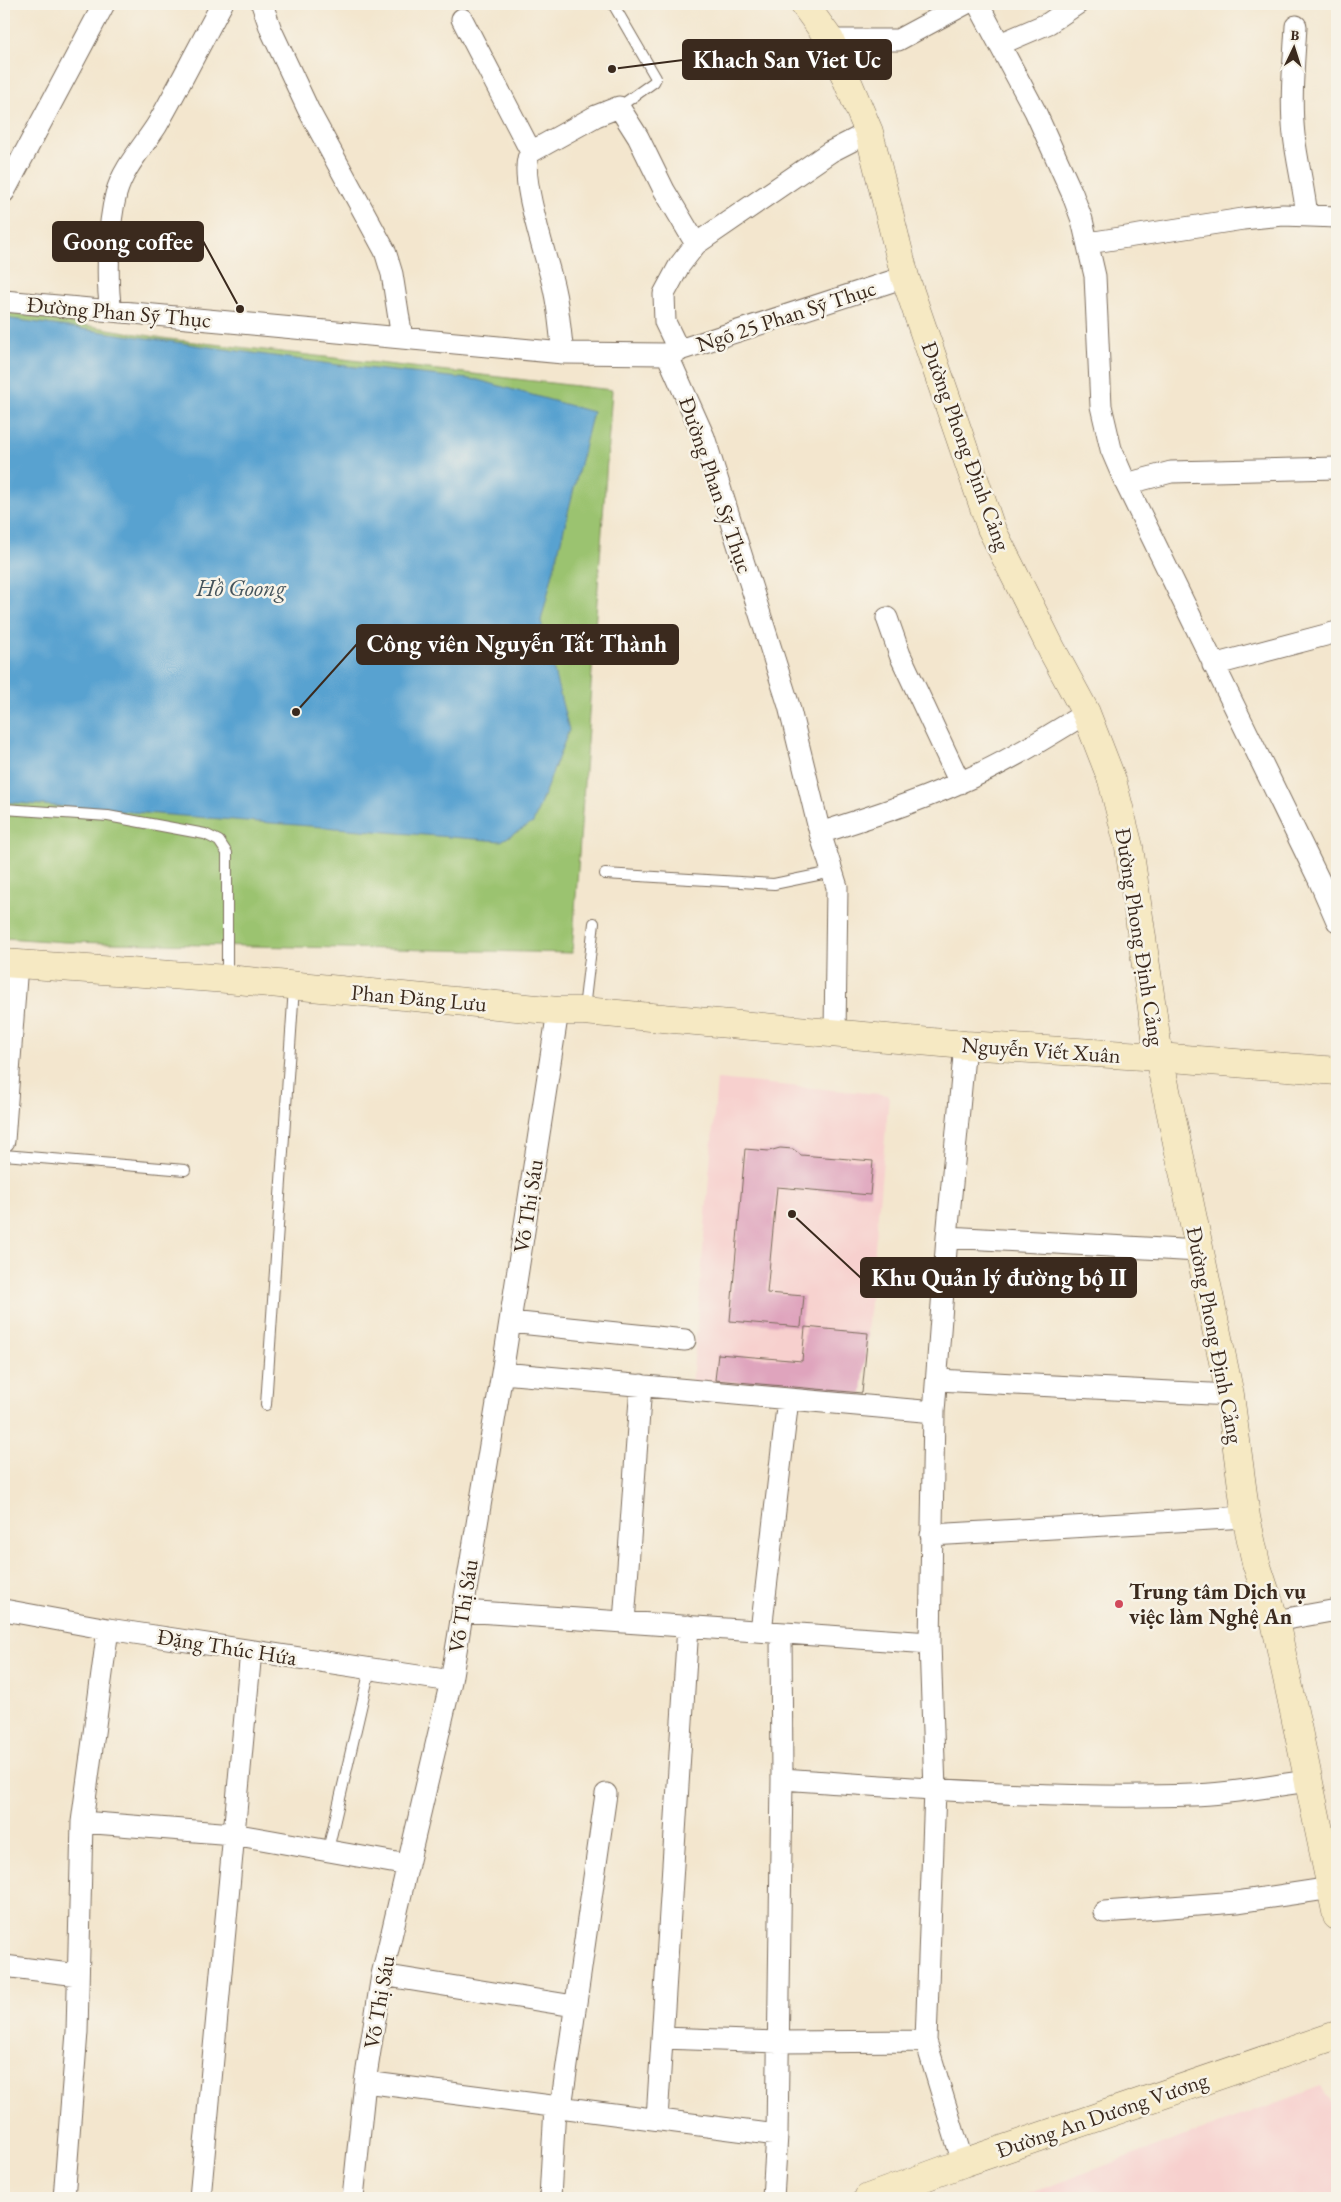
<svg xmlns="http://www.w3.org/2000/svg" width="1341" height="2202" font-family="'EB Garamond',serif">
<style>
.built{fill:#f7d0ce}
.green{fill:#9bc36f;stroke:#6b7646}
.water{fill:#58a2d0;stroke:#4a6677}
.building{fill:#dfa4bd}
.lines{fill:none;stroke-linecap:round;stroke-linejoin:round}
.lane-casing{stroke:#7b6c5c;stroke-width:12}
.street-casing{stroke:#7b6c5c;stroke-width:23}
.secondary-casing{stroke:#7b6c5c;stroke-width:29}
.lane{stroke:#fff;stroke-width:10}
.street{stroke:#fff;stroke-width:21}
.secondary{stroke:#f6e9c3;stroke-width:28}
.poi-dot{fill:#d1495b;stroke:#f7f3e8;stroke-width:2}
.labels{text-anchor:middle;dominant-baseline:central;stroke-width:5;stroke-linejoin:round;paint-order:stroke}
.street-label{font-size:22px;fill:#3b2a1e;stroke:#f7f3e8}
.poi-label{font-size:22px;font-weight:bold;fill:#3b2a1e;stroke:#f7f3e8;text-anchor:start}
.water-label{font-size:24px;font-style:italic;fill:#45545c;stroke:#f7f3e8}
.leader{fill:none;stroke:#3b2a1e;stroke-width:2}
.callout-dot{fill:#3b2a1e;stroke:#f7f3e8;stroke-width:2}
.callout{fill:#3b2a1e;stroke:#3b2a1e;stroke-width:2}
.callout-label{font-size:24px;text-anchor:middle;font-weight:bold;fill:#fff}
</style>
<rect width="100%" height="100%" fill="#f7f3e8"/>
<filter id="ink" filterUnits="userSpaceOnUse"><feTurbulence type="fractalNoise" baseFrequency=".02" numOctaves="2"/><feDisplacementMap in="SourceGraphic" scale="10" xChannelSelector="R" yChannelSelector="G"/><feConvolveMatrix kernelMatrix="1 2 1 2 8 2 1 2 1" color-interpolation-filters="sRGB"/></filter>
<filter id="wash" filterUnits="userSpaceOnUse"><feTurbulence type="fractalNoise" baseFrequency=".0096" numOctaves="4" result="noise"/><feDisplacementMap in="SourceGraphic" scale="20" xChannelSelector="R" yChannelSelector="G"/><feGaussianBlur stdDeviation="1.12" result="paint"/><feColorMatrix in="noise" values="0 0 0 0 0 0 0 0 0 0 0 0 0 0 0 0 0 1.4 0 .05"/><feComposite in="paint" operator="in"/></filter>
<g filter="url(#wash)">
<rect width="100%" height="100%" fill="#f3e6ce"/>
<path class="built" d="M 717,1079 L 889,1095 L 861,1399 L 692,1384 Z
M 1321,2086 L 1337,2115 L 1337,2198 L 1017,2198 Z"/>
<path class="green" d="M 4,312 L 169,339 L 612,390 L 572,953 L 65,942 L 4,938 Z"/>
<path class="water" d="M 4,318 L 337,365 L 478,380 L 593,412 L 541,621 L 569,730 L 533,823 L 501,841 L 4,802 Z"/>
<g id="blocks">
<path class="building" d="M 780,1148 L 793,1149 L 801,1155 L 873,1161 L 870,1195 L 777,1187 L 767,1293 L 804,1296 L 801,1327 L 730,1321 L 745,1149 L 769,1151 Z
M 805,1327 L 868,1333 L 862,1393 L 715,1380 L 718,1354 L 802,1361 Z"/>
</g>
</g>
<g filter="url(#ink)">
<use href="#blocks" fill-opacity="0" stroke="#7b6c5c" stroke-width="1"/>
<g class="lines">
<defs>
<path id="lane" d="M 613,4 L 656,78 L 654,82 L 619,107
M 4,809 L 108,816 L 205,834 L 219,841 L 227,853 L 227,978
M 605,874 L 774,884 L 832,872
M 584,1009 L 594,923
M 4,1155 L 185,1170
M 266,1405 L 294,987
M 328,1850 L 370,1669"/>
<path id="street" d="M 262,4 L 271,30 L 308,109 L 385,251 L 392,274 L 402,338
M 978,4 L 1035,111 L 1072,193 L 1082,220 L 1095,276 L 1101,406 L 1111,449 L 1126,484 L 1319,880 L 1337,921
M 462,19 L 531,152
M 1296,26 C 1294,62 1290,99 1294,135 C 1297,162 1304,188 1307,216
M 830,40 L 898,40 L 965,4
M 1000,44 L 1049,23 L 1077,4
M 4,192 L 104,4
M 1088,243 L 1243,219 L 1283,215 L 1337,217
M 4,301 L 563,353 L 667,354 L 905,277
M 111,311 C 106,280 108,225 116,194 C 123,168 143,147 157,125 C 180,85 200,44 222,4
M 679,351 L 665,322 L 664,294 L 679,266 L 696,244 L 830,152 L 869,132
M 563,353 C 560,332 559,310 554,289 C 549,263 515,170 531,152 L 596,116 L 619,107 L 638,137 L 664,190 L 696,244
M 667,354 L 704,437 L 789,706 L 820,833 L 837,887 L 835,1033
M 1126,484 L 1171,472 L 1337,468
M 887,618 L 900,655 L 960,783
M 1213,665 L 1337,632
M 820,833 C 867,818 914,803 959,783 C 1004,764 1045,738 1086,713
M 4,1141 L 17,964
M 947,1237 L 1199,1251
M 510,1322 L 685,1340
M 502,1373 L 934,1412
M 938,1380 L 1230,1395
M 931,1535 L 1246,1517
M 4,1610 L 108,1629 L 451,1681
M 463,1611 L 930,1643
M 1275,1621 L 1337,1610
M 624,1622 L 641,1385
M 761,1631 L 788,1399
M 782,1779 C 918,1788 1055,1800 1192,1795 C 1230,1794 1270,1786 1308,1781
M 82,1822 L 233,1834 L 408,1865
M 1104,1912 L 1237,1902 L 1332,1888
M 4,1966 L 78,1975
M 382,1975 L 574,2006
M 662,2038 L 778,2042 L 926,2041
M 365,2082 L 777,2135
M 561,2107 L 606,1794
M 657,2119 L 688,1626
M 963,2163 L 926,2041 L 935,1790 L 930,1643 L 934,1412 L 947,1237 L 965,1045
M 64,2198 L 77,2032 L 82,1822 L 108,1629
M 200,2198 L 251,1651
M 353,2198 L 365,2082 L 382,1975 L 451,1681 L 502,1373 L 558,1011
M 550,2198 L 555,2106
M 773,2198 L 777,2135 L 782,1779 L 781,1633"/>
<path id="secondary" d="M 804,4 L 830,40 L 869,132 L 905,277 L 991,528 L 1052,650 L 1086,713 L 1112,780 L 1129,847 L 1159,1057 L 1230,1395 L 1246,1517 L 1256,1563 L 1275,1621 L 1337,1916
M 4,963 L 227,979 L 558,1011 L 584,1011 L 965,1045 L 1159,1057 L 1337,1071
M 868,2198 L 963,2163 L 1337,2035"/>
</defs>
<use href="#lane" class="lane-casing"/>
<use href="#street" class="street-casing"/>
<use href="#secondary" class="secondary-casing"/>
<use href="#lane" class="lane"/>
<use href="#street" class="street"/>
<use href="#secondary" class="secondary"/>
</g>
</g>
<circle class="poi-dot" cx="1119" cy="1604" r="5"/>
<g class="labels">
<g class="street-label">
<text transform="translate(119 312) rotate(5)">Đường Phan Sỹ Thục</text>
<text transform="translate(786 316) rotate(-18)">Ngõ 25 Phan Sỹ Thục</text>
<text transform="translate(966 446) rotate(70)">Đường Phong Định Cảng</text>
<text transform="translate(716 485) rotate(71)">Đường Phan Sỹ Thục</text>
<text transform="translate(1140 937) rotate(81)">Đường Phong Định Cảng</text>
<text transform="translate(419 998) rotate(5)">Phan Đăng Lưu</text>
<text transform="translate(1041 1050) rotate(4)">Nguyễn Viết Xuân</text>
<text transform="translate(528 1206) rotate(-81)">Võ Thị Sáu</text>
<text transform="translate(1215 1335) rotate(79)">Đường Phong Định Cảng</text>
<text transform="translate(463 1606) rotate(-81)">Võ Thị Sáu</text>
<text transform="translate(227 1647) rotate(9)">Đặng Thúc Hứa</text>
<text transform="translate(379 2002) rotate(-80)">Võ Thị Sáu</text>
<text transform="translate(1102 2115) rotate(-19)">Đường An Dương Vương</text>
</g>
<g class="poi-label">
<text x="1129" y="1591">Trung tâm Dịch vụ<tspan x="1129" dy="25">việc làm Nghệ An</tspan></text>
</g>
<g class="water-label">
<text x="241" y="587">Hồ Goong</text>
</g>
</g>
<path class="leader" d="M612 69L683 60M240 309L203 241M296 712L357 644M792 1214L861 1278"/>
<g class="callout-dot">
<circle cx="612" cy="69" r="5"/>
<circle cx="240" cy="309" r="5"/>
<circle cx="296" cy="712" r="5"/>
<circle cx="792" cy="1214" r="5"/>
</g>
<g class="callout">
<rect x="683" y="40" width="208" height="39" rx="5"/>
<rect x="53" y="222" width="150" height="39" rx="5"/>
<rect x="357" y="625" width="321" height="39" rx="5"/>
<rect x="861" y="1258" width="275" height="39" rx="5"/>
</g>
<g class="callout-label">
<text x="787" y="68">Khach San Viet Uc</text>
<text x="128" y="250">Goong coffee</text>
<text x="517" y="652">Công viên Nguyễn Tất Thành</text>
<text x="999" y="1286">Khu Quản lý đường bộ II</text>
</g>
<rect width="1341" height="2202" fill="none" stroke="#f7f3e8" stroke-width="20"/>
<g transform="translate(1294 48) rotate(4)" stroke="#f7f3e8" stroke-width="4" paint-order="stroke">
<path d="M0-4L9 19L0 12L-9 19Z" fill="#3b2a1e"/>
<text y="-8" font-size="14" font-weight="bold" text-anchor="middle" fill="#3b2a1e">B</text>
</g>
</svg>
